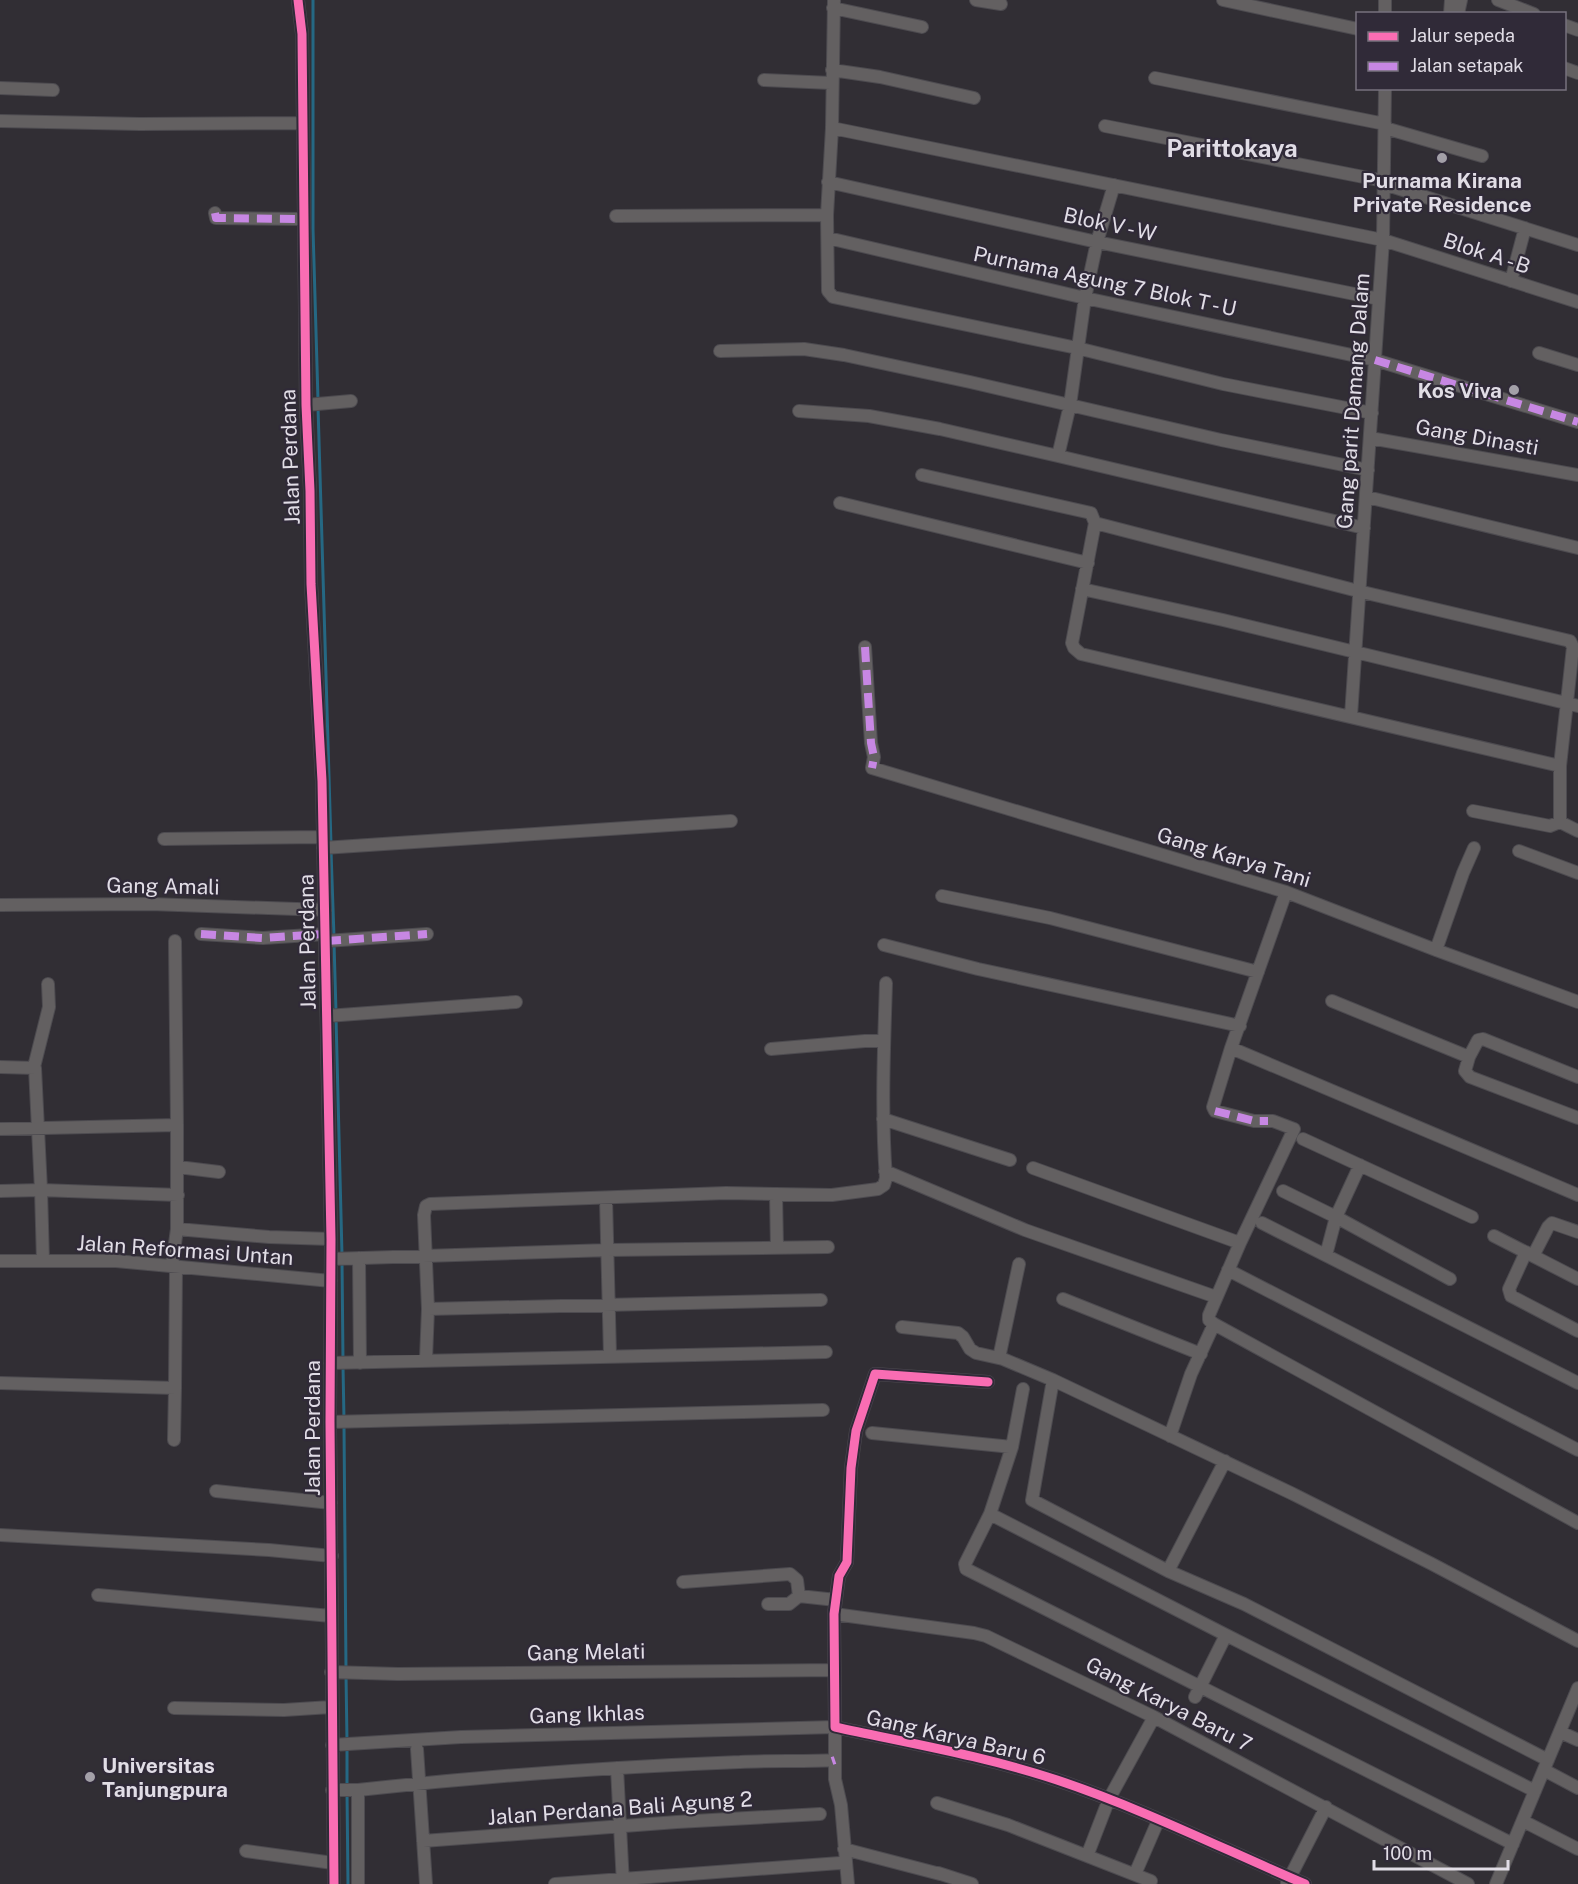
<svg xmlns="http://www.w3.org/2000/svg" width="1578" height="1884" font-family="'Public Sans',sans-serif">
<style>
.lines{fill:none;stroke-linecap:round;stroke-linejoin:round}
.stream{stroke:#256883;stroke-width:3}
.minor-casing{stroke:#4d4b50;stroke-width:14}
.minor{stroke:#636061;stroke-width:12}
.quiet{stroke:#c787e3;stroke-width:8;stroke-dasharray:15 8;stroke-linecap:butt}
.cycleway-casing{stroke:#302a38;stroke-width:13}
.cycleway{stroke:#f96db3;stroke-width:9}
.poi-dot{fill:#a3a0a8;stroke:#302a38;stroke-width:2}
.labels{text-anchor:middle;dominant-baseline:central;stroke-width:4.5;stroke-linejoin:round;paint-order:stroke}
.poi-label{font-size:21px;font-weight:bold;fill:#e1dde6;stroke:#302a38}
.street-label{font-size:21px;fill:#e1dde6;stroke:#302a38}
.quarter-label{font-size:24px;font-weight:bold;fill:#e1dde6;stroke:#302a38}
</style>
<rect width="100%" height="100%" fill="#312e34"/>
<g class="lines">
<path class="stream" d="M 313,0 L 313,229 L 318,400
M 318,407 L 331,844
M 331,851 L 334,937
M 334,943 L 336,1012
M 336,1018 L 342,1255
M 342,1261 L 343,1360
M 343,1366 L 344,1420
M 344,1426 L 346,1669
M 346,1675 L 347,1741
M 347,1747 L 347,1786
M 347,1792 L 348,1884"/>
<defs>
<path id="minor" d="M 298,0 L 302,34 L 306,405 L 310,491 L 311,584 L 322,781 L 331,1239 L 330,1422 L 334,1884
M 834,0 L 832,128 L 827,215 L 828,291 L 833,297 L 1077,348 L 1223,384 L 1372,413
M 976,0 L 1001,4
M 1223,0 L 1358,29
M 1498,0 L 1534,14
M 833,8 L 922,27
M 1385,14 L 1385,0
M 1450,14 L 1451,0
M 1458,14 L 1461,0
M 1564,25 L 1578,30
M 1564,68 L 1578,73
M 832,70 L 880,77 L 974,98
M 1155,78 L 1385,124
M 764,80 L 831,83
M 0,88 L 53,90
M 0,121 L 140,124 L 303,123
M 1105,126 L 1384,181
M 832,128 L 1383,240 L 1578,302
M 1385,128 L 1482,156
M 828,182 L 1097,242 L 1379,299
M 1384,184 L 1578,245
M 215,213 L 216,218 L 303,219
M 616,216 L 827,215
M 828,238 L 1085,298 L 1375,360 L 1578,422
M 1511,281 L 1525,228
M 720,351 L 804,349 L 844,355 L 970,382 L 1221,440 L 1368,470
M 1539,353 L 1578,365
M 306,405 L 351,401
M 799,411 L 869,416 L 940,429 L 1058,456 L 1070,405 L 1085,298 L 1097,242 L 1114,185
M 1370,438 L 1578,475
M 1058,456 L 1364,528
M 922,475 L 1091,513 L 1095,523 L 1358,591 L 1570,641 L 1573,647 L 1560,766 L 1560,822
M 1367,497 L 1578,548
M 840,503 L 1088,563
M 1095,523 L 1072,643 L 1074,648 L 1081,654 L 1560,766
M 1082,589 L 1223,620 L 1578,706
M 865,647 L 871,743 L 874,757 L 872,768 L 1286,892 L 1436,950 L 1578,1002
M 1351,716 L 1383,240 L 1385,88
M 1473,811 L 1550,826 L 1560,822
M 1560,822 L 1578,831
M 164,839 L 323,837
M 323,848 L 731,821
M 1519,851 L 1578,873
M 942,896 L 1050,918 L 1258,972
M 0,905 L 150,904 L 325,910
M 201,934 L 263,938 L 325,934
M 175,941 L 177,1125
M 326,941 L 427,934
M 884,945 L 978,969 L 1240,1026
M 1436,950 L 1463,873 L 1474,848
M 1332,1001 L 1469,1057 L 1465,1071 L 1470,1077 L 1578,1118
M 327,1016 L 516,1002
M 1231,1048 L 1578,1195
M 771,1049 L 865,1041 L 884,1041
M 1469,1057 L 1478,1040 L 1483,1039 L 1578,1077
M 0,1067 L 35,1068 L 41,1190 L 43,1261
M 34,1067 L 49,1007 L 48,984
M 883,1119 L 1010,1160
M 0,1129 L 177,1125 L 177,1229 L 172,1265
M 1303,1139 L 1472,1217
M 178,1167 L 219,1172
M 1033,1168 L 1240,1243
M 885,1171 L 1025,1230 L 1216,1297
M 0,1191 L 41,1190 L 178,1195
M 1283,1191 L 1336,1217 L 1450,1279
M 776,1194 L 777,1248
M 606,1199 L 610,1355
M 1262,1223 L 1578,1383
M 177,1229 L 269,1237 L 331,1239
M 1494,1236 L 1578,1279
M 1526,1252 L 1509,1289 L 1511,1296 L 1578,1331
M 1326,1255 L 1336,1217 L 1360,1165
M 1533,1256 L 1548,1227 L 1552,1223 L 1578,1232
M 359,1258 L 360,1363
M 331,1259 L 609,1250 L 828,1247
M 0,1261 L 116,1261 L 331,1281
M 1228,1270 L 1578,1450
M 1063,1299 L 1201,1354
M 428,1309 L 821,1300
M 1214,1324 L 1578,1523
M 902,1327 L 958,1333 L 963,1337 L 970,1349 L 976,1353 L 1003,1359 L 1053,1380 L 1293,1494 L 1432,1564 L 1578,1641
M 999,1358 L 1019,1264
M 426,1359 L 428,1309 L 424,1215 L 426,1206 L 430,1204 L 726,1193 L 832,1195 L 878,1189 L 884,1185 L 886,1178 C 881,1113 884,1048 886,983
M 330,1363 L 826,1352
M 1053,1380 L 1032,1500 L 1168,1571 L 1244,1604 L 1548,1760
M 988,1382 L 875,1374 L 856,1431 L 851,1468 L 847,1562 L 839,1576 L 834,1614 L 835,1727 C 908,1743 985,1756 1057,1780 C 1141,1808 1223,1849 1305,1884
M 0,1383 L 175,1388 L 176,1266
M 1023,1389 L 1012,1447 L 990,1514 L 965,1564 L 966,1569 L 1513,1844
M 330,1422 L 823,1410
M 872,1433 L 1012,1447
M 1170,1436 L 1191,1374 L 1214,1324 L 1209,1320 L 1209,1315 L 1240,1243 L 1294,1129 L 1273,1121 L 1254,1121 L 1215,1111 L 1213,1107 L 1231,1048 L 1286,892
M 174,1440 L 175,1388
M 216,1491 L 331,1503
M 990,1514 L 1226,1635 L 1535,1791
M 0,1535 L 269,1550 L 332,1556
M 1168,1571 L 1225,1461
M 683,1582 L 790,1574 L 797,1580 L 799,1596
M 98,1595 L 331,1616
M 768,1604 L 789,1604 L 799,1596 L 836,1600
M 834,1614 L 974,1633 L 986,1636 L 1154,1717 L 1468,1884
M 331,1672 L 398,1674 L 834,1670
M 1195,1697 L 1226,1635
M 174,1708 L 284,1710 L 331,1707
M 1560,1732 L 1578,1740
M 332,1745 L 461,1737 L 835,1727 L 835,1779 L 841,1805 L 848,1884
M 417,1749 L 426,1884
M 617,1768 L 623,1884
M 1544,1770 L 1578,1788
M 332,1790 L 358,1790
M 937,1803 L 1008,1825 L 1151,1881
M 1523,1821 L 1578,1849
M 423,1841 L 677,1822 L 820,1814
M 844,1849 L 940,1874
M 246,1851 L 333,1863
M 1087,1856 L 1109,1799 L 1154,1717
M 938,1873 L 972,1884
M 1135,1874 L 1158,1821
M 1287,1883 L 1326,1807
M 358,1884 L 358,1790 C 485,1776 612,1767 740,1762 C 772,1760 804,1762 835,1760
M 555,1884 L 840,1863
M 1496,1884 L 1578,1688"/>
</defs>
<use href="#minor" class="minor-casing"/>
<use href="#minor" class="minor"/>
<path class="quiet" d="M 215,213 L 216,218 L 303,219
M 1375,360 L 1578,422
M 865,647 L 871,743 L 874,757 L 872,768
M 201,934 L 263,938 L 325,934
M 326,941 L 427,934
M 1215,1111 L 1254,1121 L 1268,1121
M 832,1761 L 835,1760"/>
<defs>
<path id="cycleway" d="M 298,0 L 302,34 L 306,405 L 310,491 L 311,584 L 322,781 L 331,1239 L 330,1422 L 334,1884
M 988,1382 L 875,1374 L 856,1431 L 851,1468 L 847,1562 L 839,1576 L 834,1614 L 835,1727 C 908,1743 985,1756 1057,1780 C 1141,1808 1223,1849 1305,1884"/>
</defs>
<use href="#cycleway" class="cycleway-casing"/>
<use href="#cycleway" class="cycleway"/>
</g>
<g class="poi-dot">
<circle cx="1442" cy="158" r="6"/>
<circle cx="1514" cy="390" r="6"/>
<circle cx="90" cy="1777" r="6"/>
</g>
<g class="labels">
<g class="poi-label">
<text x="1442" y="180">Purnama Kirana<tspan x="1442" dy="24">Private Residence</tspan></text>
<text x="1502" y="390" text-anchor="end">Kos Viva</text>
<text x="102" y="1765" text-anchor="start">Universitas<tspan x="102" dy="24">Tanjungpura</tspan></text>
</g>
<g class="street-label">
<text transform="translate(1110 224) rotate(12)">Blok V - W</text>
<text transform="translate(1487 253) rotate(18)">Blok A - B</text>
<text transform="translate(1105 281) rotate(12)">Purnama Agung 7 Blok T - U</text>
<text transform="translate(1353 401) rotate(-86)">Gang parit Damang Dalam</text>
<text transform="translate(1477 437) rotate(10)">Gang Dinasti</text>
<text transform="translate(290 457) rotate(-92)">Jalan Perdana</text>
<text transform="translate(1234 857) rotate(17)">Gang Karya Tani</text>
<text transform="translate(163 886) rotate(1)">Gang Amali</text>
<text transform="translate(307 942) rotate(-91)">Jalan Perdana</text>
<text transform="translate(185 1250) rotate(4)">Jalan Reformasi Untan</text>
<text transform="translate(312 1428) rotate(-90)">Jalan Perdana</text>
<text transform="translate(586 1652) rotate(-1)">Gang Melati</text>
<text transform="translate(1169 1704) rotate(27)">Gang Karya Baru 7</text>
<text transform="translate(587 1714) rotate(-2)">Gang Ikhlas</text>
<text transform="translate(956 1737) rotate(13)">Gang Karya Baru 6</text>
<text transform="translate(620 1808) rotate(-4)">Jalan Perdana Bali Agung 2</text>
</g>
<g class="quarter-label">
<text x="1232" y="148">Parittokaya</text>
</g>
</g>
<rect x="1356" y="12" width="210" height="78" fill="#302a38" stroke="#77727e" stroke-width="1.5"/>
<rect x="1368" y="32" width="30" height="9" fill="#f96db3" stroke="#77727e" stroke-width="1.5"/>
<text x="1410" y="42" font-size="18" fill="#e1dde6">Jalur sepeda</text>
<rect x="1368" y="62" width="30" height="9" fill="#c787e3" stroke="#77727e" stroke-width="1.5"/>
<text x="1410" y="72" font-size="18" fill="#e1dde6">Jalan setapak</text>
<path d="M1374 1860v9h134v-9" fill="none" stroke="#e1dde6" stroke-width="3"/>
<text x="1383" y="1860" font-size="18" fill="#e1dde6" stroke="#302a38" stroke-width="4.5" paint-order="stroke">100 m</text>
</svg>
